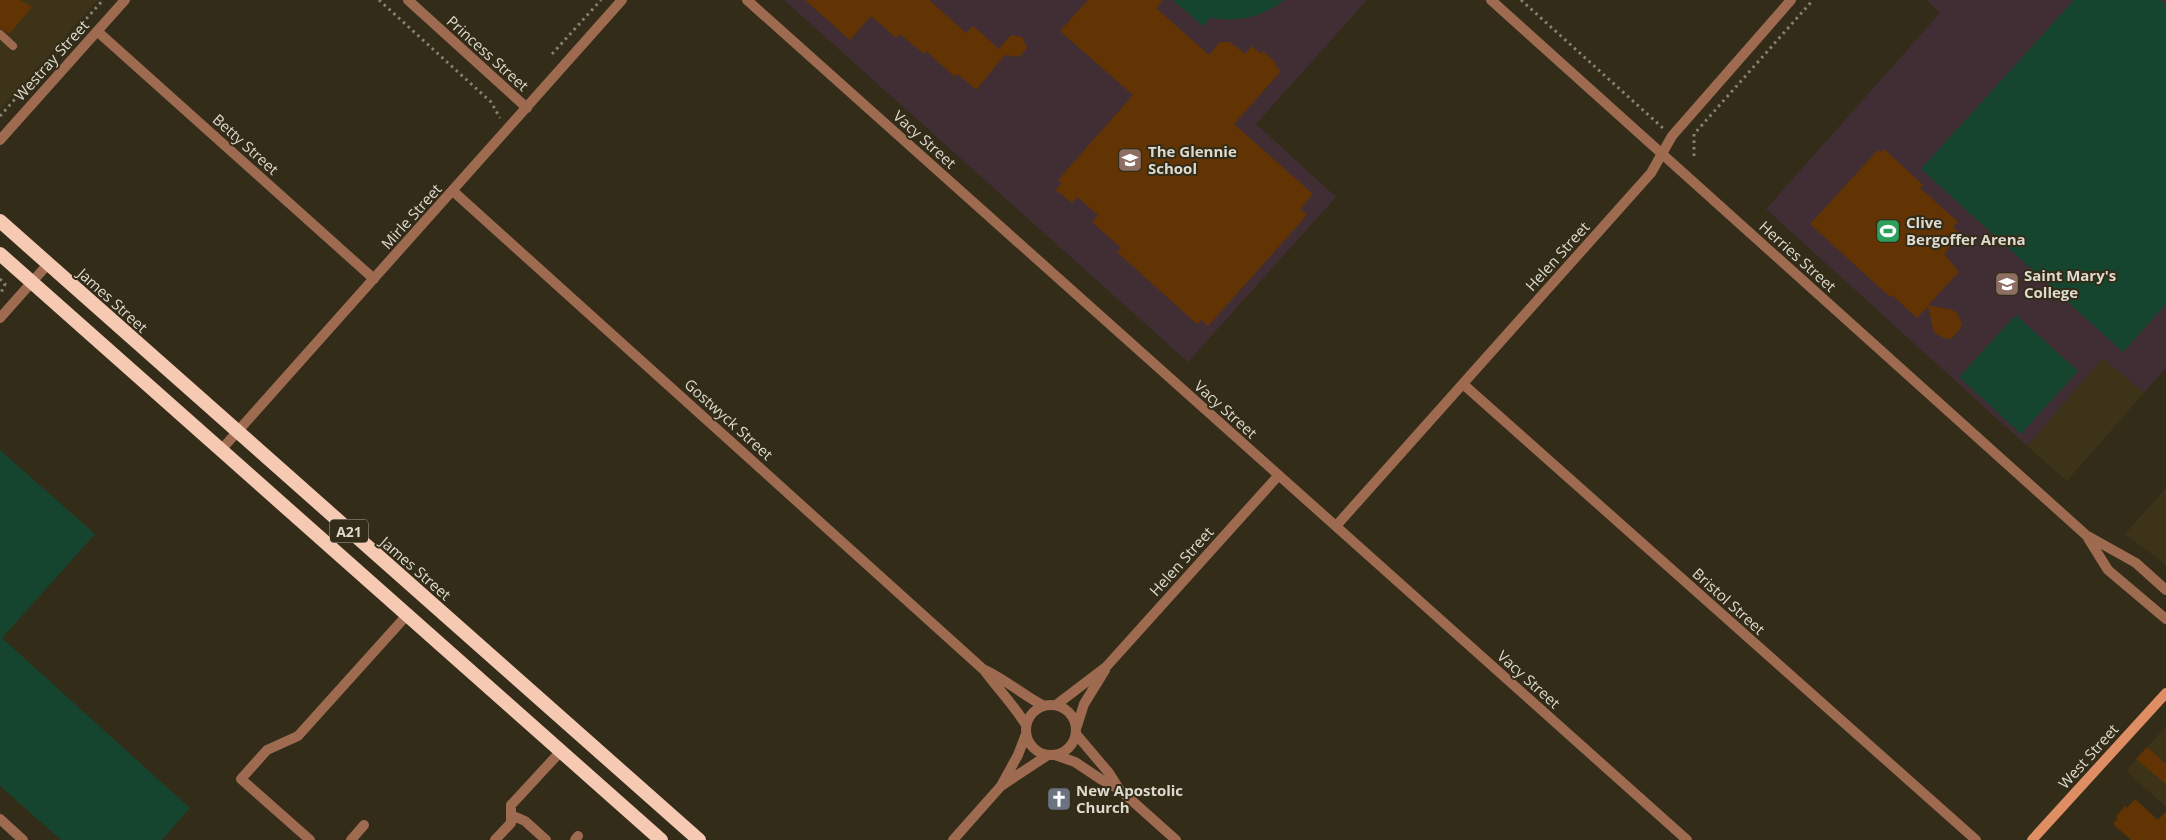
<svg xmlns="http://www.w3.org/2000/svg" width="2166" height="840" font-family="'Open Sans',sans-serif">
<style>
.built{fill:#3c3318}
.education{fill:#412e35}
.green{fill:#15452e}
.building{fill:#633403}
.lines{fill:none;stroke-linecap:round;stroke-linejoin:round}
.path{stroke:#878272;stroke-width:3;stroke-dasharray:2.5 4;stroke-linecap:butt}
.service{stroke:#9e6b51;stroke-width:8}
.minor{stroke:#9e6b51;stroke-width:10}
.tertiary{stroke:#9e6b51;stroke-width:10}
.secondary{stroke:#df8d63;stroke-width:10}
.trunk{stroke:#f6c9b3;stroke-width:14}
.labels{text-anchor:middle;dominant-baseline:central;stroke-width:4;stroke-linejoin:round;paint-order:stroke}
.shield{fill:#332c19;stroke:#aba698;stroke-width:1}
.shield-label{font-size:14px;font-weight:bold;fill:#dedace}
.street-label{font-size:15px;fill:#dedace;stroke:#332c19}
.poi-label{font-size:15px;font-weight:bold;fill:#dedace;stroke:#332c19;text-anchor:start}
</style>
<rect width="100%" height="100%" fill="#332c19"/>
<path class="built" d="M 0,0 L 98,0 L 0,110 Z
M 2103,358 L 2144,393 L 2067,481 L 2027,446 Z
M 2166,488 L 2166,565 L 2125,534 Z
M 2166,726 L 2166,807 L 2126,771 Z"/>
<path class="education" d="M 784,0 L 1367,0 L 1256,124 L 1336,197 L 1188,362 Z
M 1926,0 L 2166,0 L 2166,368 L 2144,393 L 2103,358 L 2027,446 L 1766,209 L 1940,13 Z"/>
<path class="green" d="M 1173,0 L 1284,0 C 1262,18 1238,22 1210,18 L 1203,26 Z
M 2074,0 L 2161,0 L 2166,5 L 2166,304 L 2123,352 L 1921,169 Z
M 2016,315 L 2078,371 L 2021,434 L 1959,377 Z
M 0,450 L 95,534 L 2,638 L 190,808 L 162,840 L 61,840 L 0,786 Z"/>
<path class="building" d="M 0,0 L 20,0 L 32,7 L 9,34 L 0,28 Z
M 805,0 L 929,0 L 966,33 L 973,26 L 999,49 L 1011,35 L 1022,37 L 1027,48 L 1019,57 L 1005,55 L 976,90 L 958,74 L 955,77 L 926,51 L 924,54 L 900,34 L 896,38 L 871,16 L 850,40 Z
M 1088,0 L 1163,0 L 1156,8 L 1209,55 L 1220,42 L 1230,42 L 1245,54 L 1252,46 L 1261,54 L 1263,51 L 1277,64 L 1275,66 L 1281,71 L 1234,124 L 1313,194 L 1300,209 L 1307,215 L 1208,326 L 1201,320 L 1197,324 L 1117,252 L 1121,248 L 1092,222 L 1098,215 L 1077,197 L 1072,203 L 1056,190 L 1062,183 L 1058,180 L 1133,95 L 1060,31 Z
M 1884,149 L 1923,185 L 1920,188 L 1958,222 L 1953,227 L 1962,234 L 1944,254 L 1959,272 L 1928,305 L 1952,310 L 1957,313 L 1962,324 L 1960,329 L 1952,338 L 1946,339 L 1936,334 L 1933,329 L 1928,306 L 1917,318 L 1892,295 L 1890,297 L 1810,224 L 1878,150 L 1881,152 Z
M 2147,747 L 2166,764 L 2166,784 L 2136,759 Z
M 2135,799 L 2158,820 L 2166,811 L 2166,840 L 2131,840 L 2113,824 L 2118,818 L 2116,817 L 2125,806 L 2127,808 Z"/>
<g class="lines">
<path class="path" d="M 379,0 L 491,102 L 500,118
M 1521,0 L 1664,129
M 552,54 L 601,0
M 0,116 L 103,0
M 1694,156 L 1694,134 L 1813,0
M 0,279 L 5,284 L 0,295"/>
<path class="service" d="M 0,34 L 13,46"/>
<path class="minor" d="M 408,0 L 527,108
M 747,0 L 1687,840
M 97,31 L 374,279
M 0,140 L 125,0
M 454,192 L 984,670 C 998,689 1014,705 1026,725
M 0,318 L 48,264
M 1463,384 L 1976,840
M 221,450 L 622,0
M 1336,526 L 1651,173 L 1672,136 L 1791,0
M 985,670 C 1006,680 1023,695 1044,706
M1026 730a25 25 0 1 1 50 0a25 25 0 1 1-50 0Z
M 1056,705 L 1106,667 L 1278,476
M 1077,726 L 1084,704 L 1105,670
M 1076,734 L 1109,773 L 1119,789
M 1055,755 L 1075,762 L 1102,780 L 1120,790 L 1176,840
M 1001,786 L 1048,755
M 511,815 L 525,821 L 546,840
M 0,819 L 23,840
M 310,840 L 241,779 L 267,750 L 298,736 L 407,615
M 351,840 L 364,825
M 495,840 L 511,823 L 511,805 L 561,751
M 575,840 L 578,836
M 953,840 L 1001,786 L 1018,755 L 1026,734"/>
<path class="tertiary" d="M 1491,0 L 2086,535 L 2136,563 L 2166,590
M 2088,538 L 2108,570 L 2166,619"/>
<path class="secondary" d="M 2032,840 L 2166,693"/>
<path class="trunk" d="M 0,221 L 699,840
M 0,254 L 661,840"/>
</g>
<defs>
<symbol id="school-square" viewBox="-11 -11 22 22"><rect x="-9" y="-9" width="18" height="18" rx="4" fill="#8d6e63" stroke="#332c19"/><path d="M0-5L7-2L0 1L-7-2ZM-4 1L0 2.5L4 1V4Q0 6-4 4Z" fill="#fff"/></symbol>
<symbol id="stadium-square" viewBox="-11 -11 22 22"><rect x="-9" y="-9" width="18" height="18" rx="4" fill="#2e9e5b" stroke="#332c19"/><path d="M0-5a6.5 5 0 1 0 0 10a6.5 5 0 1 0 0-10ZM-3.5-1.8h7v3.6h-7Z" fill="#fff"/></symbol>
<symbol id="church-square" viewBox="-11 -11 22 22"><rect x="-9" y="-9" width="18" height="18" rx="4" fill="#6b7280" stroke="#332c19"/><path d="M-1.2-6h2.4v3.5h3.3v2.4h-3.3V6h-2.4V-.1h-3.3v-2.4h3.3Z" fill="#fff"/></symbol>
</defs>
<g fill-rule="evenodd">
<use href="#school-square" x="1116" y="146" width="28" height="28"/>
<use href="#stadium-square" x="1874" y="217" width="28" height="28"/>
<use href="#school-square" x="1993" y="270" width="28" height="28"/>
<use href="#church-square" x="1045" y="785" width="28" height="28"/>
</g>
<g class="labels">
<rect class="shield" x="330" y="519.5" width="38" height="23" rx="4"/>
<g class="shield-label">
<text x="349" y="531">A21</text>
</g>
<g class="street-label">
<text transform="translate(488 53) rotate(42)">Princess Street</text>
<text transform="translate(51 60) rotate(-48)">Westray Street</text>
<text transform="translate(925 139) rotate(42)">Vacy Street</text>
<text transform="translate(246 144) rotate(42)">Betty Street</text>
<text transform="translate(411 216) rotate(-48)">Mirle Street</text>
<text transform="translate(1557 256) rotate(-48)">Helen Street</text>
<text transform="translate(1798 256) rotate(42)">Herries Street</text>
<text transform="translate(113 300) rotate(42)">James Street</text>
<text transform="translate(1226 409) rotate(42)">Vacy Street</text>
<text transform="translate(729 419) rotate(42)">Gostwyck Street</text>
<text transform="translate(1181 561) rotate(-48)">Helen Street</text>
<text transform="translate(416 568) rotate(41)">James Street</text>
<text transform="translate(1729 601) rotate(42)">Bristol Street</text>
<text transform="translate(1529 679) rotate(42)">Vacy Street</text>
<text transform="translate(2088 756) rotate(-48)">West Street</text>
</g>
<g class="poi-label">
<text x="1148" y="151">The Glennie<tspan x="1148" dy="17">School</tspan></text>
<text x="1906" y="222">Clive<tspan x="1906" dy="17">Bergoffer Arena</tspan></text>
<text x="2024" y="275">Saint Mary's<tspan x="2024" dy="17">College</tspan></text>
<text x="1076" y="790">New Apostolic<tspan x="1076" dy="17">Church</tspan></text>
</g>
</g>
</svg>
